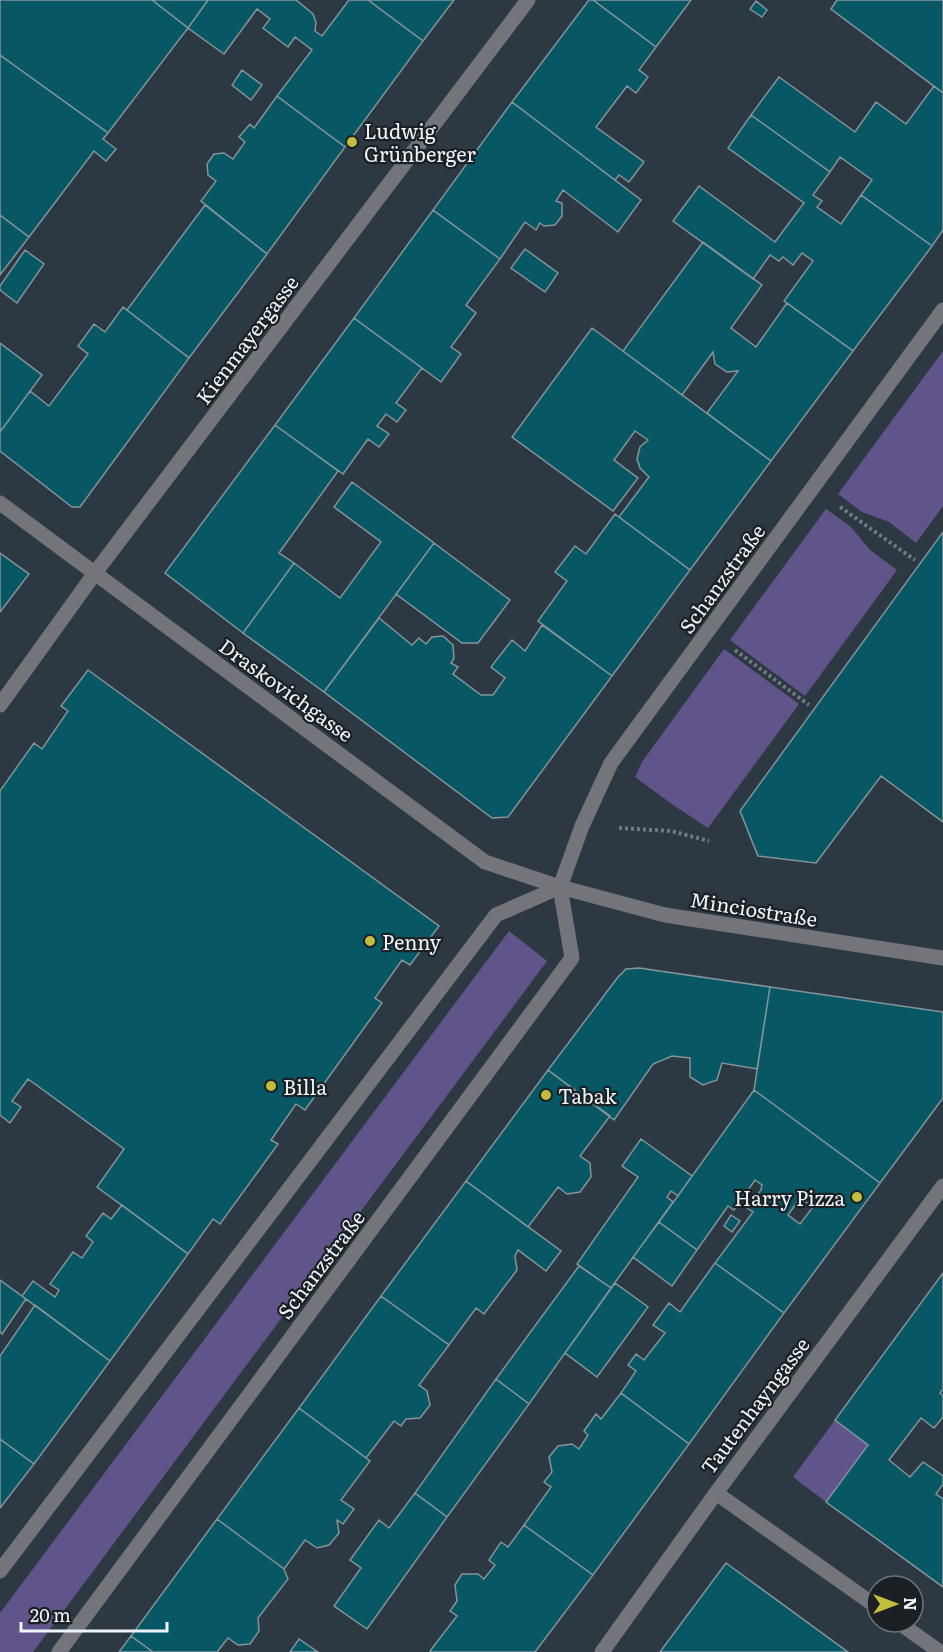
<svg xmlns="http://www.w3.org/2000/svg" width="943" height="1652" font-family="Literata,serif">
<style>
.green{fill:#60548b}
.building{fill:#085764;stroke:#83959a;stroke-width:1.5;fill-rule:evenodd}
.lines{fill:none;stroke-linecap:round;stroke-linejoin:round}
.path{stroke:#6f7a82;stroke-width:4;stroke-dasharray:3 3;stroke-linecap:butt}
.minor{stroke:#73757b;stroke-width:15}
.poi-dot{fill:#c3bd3e;stroke:#1a2024;stroke-width:2}
.labels{text-anchor:middle;dominant-baseline:central;stroke-width:4.5;stroke-linejoin:round;paint-order:stroke}
.poi-label{font-size:20px;fill:#edf4fa;stroke:#1a2024;text-anchor:start}
.street-label{font-size:20px;fill:#edf4fa;stroke:#1a2024}
</style>
<rect width="100%" height="100%" fill="#2d3942"/>
<path class="green" d="M 943,351 L 943,506 L 916,543 L 889,522 L 862,512 L 838,494 Z
M 826,509 L 851,527 L 870,550 L 897,570 L 805,696 L 730,640 Z
M 724,649 L 799,704 L 708,828 L 673,805 L 635,777 L 642,762 Z
M 509,931 L 547,961 L 33,1652 L 0,1652 L 0,1613 Z
M 835,1420 L 868,1445 L 826,1502 L 793,1477 Z"/>
<path class="building" d="M 0,0 L 152,0 L 188,28 L 108,133 L 0,55 Z
M 152,0 L 208,0 L 188,28 Z
M 208,0 L 296,0 L 313,14 L 316,22 L 315,31 L 322,36 L 349,0 L 368,0 L 423,41 L 345,147 L 277,96 L 312,50 L 295,37 L 288,47 L 263,28 L 270,19 L 257,9 L 224,54 L 188,28 Z
M 368,0 L 454,0 L 423,41 Z
M 589,0 L 593,0 L 656,47 L 639,70 L 648,77 L 636,93 L 627,86 L 596,127 L 644,162 L 629,182 L 619,175 L 615,180 L 512,102 Z
M 593,0 L 691,0 L 656,47 Z
M 837,0 L 943,0 L 943,93 L 831,9 Z
M 756,1 L 767,10 L 762,17 L 750,9 Z
M 0,55 L 108,133 L 103,139 L 116,149 L 106,161 L 94,151 L 29,237 L 0,215 Z
M 242,70 L 262,85 L 251,100 L 232,85 Z
M 779,77 L 855,132 L 876,102 L 906,124 L 934,86 L 943,93 L 943,230 L 932,246 L 861,195 L 872,180 L 840,157 L 830,172 L 751,115 Z
M 277,96 L 345,147 L 267,254 L 201,201 L 216,181 L 208,175 L 207,164 L 214,154 L 224,153 L 233,159 L 245,142 L 239,137 L 250,124 L 254,128 Z
M 512,102 L 641,200 L 618,232 L 563,190 L 556,201 L 562,203 L 562,216 L 555,225 L 544,226 L 540,223 L 536,230 L 525,222 L 500,259 L 433,210 Z
M 751,115 L 830,172 L 813,195 L 822,201 L 817,207 L 841,224 L 861,195 L 932,246 L 853,351 L 784,301 L 813,261 L 802,253 L 793,265 L 783,257 L 779,261 L 770,255 L 753,279 L 673,221 L 699,186 L 775,242 L 804,203 L 728,148 Z
M 205,205 L 267,254 L 189,358 L 127,310 Z
M 433,210 L 500,259 L 466,305 L 476,313 L 451,347 L 461,354 L 441,382 L 354,318 Z
M 0,215 L 29,237 L 0,275 Z
M 703,242 L 762,285 L 731,328 L 756,347 L 787,303 L 853,351 L 771,461 L 707,413 L 738,371 L 727,372 L 715,364 L 713,352 L 682,395 L 623,351 Z
M 525,249 L 558,273 L 545,292 L 511,268 Z
M 25,250 L 44,264 L 17,303 L 0,290 L 0,286 Z
M 123,307 L 189,358 L 80,507 L 72,507 L 0,451 L 0,432 L 30,391 L 49,406 L 88,354 L 78,346 L 94,324 L 105,332 Z
M 354,318 L 422,368 L 396,403 L 406,410 L 397,422 L 386,414 L 377,426 L 389,434 L 379,447 L 368,439 L 343,474 L 275,425 Z
M 592,328 L 771,461 L 690,570 L 619,517 L 649,477 L 640,468 L 637,459 L 640,447 L 648,440 L 635,431 L 614,460 L 638,478 L 613,511 L 512,437 Z
M 0,343 L 42,375 L 0,432 Z
M 275,425 L 338,471 L 279,553 L 294,563 L 243,633 L 165,573 Z
M 352,482 L 434,543 L 324,692 L 243,633 L 294,563 L 340,598 L 381,542 L 334,507 Z
M 615,514 L 690,570 L 612,676 L 538,621 L 567,581 L 555,572 L 575,546 L 586,554 Z
M 943,532 L 943,822 L 881,776 L 816,863 L 758,856 L 740,811 Z
M 434,543 L 510,600 L 478,643 L 462,643 L 396,594 Z
M 0,553 L 29,574 L 0,612 Z
M 379,618 L 412,645 L 419,638 L 426,644 L 432,637 L 443,636 L 453,645 L 454,658 L 451,663 L 458,667 L 453,674 L 481,695 L 493,695 L 505,678 L 491,667 L 512,640 L 525,651 L 542,625 L 612,676 L 508,817 L 492,818 L 324,692 Z
M 88,670 L 439,926 L 410,965 L 402,960 L 375,998 L 382,1003 L 305,1110 L 296,1104 L 271,1140 L 278,1144 L 220,1224 L 213,1219 L 188,1254 L 97,1187 L 124,1149 L 28,1079 L 12,1101 L 21,1107 L 10,1123 L 0,1115 L 0,791 L 34,743 L 42,749 L 68,711 L 61,706 Z
M 639,968 L 770,987 L 757,1069 L 722,1063 L 717,1080 L 703,1085 L 690,1077 L 690,1058 L 672,1056 L 653,1064 L 614,1120 L 548,1070 L 618,977 L 626,969 Z
M 770,987 L 943,1012 L 943,1098 L 880,1183 L 754,1090 Z
M 548,1070 L 610,1116 L 580,1156 L 590,1163 L 591,1177 L 580,1192 L 567,1194 L 558,1187 L 528,1227 L 466,1181 Z
M 754,1090 L 880,1183 L 784,1313 L 715,1263 L 753,1212 L 747,1208 L 761,1190 L 762,1185 L 755,1180 L 734,1210 L 728,1206 L 697,1250 L 659,1222 ZM 800,1198 L 813,1207 L 800,1224 L 788,1215 Z
M 641,1139 L 692,1176 L 678,1196 L 671,1191 L 667,1197 L 673,1202 L 611,1288 L 577,1264 L 638,1177 L 622,1166 Z
M 466,1181 L 561,1251 L 546,1271 L 518,1250 L 515,1256 L 517,1270 L 484,1314 L 476,1308 L 449,1345 L 381,1296 Z
M 122,1205 L 188,1254 L 110,1361 L 22,1296 L 33,1281 L 55,1297 L 59,1290 L 50,1284 L 73,1252 L 82,1258 L 93,1242 L 86,1236 L 103,1213 L 111,1219 Z
M 731,1215 L 740,1221 L 732,1232 L 724,1226 Z
M 659,1222 L 697,1250 L 672,1286 L 633,1257 Z
M 715,1263 L 784,1313 L 689,1444 L 621,1393 L 636,1371 L 628,1365 L 636,1354 L 644,1360 L 665,1333 L 653,1325 L 669,1303 L 680,1312 Z
M 579,1266 L 611,1288 L 529,1404 L 496,1379 Z
M 943,1273 L 943,1389 L 940,1393 L 943,1396 L 943,1417 L 934,1428 L 921,1418 L 889,1460 L 910,1477 L 923,1462 L 943,1476 L 943,1484 L 936,1494 L 943,1499 L 943,1587 L 826,1502 L 868,1445 L 835,1420 Z
M 0,1280 L 26,1299 L 2,1334 L 0,1332 Z
M 615,1283 L 648,1307 L 597,1377 L 565,1353 Z
M 381,1296 L 449,1345 L 419,1385 L 427,1391 L 430,1405 L 420,1418 L 406,1419 L 401,1426 L 394,1421 L 366,1458 L 299,1408 Z
M 35,1305 L 110,1361 L 34,1464 L 0,1439 L 0,1356 Z
M 496,1379 L 529,1404 L 447,1517 L 415,1493 Z
M 621,1393 L 689,1444 L 593,1575 L 524,1525 L 551,1487 L 544,1482 L 552,1472 L 549,1457 L 558,1446 L 572,1444 L 579,1449 L 588,1435 L 584,1431 L 596,1414 L 601,1419 Z
M 299,1408 L 370,1461 L 341,1500 L 354,1509 L 343,1524 L 337,1520 L 339,1533 L 329,1545 L 317,1548 L 305,1540 L 284,1569 L 217,1519 Z
M 0,1439 L 34,1464 L 0,1508 Z
M 415,1493 L 447,1517 L 367,1629 L 334,1606 L 361,1568 L 350,1560 L 379,1520 L 389,1528 Z
M 217,1519 L 284,1569 L 288,1579 L 258,1618 L 259,1631 L 250,1644 L 238,1645 L 228,1638 L 217,1652 L 153,1652 L 131,1636 Z
M 524,1525 L 593,1575 L 535,1652 L 432,1652 L 430,1651 L 457,1616 L 450,1611 L 457,1601 L 455,1585 L 462,1574 L 478,1574 L 484,1579 L 495,1565 L 489,1560 L 501,1542 L 508,1547 Z
M 726,1563 L 848,1652 L 660,1652 Z
M 131,1636 L 153,1652 L 119,1652 Z
M 299,1639 L 318,1652 L 290,1652 Z"/>
<g class="lines">
<path class="path" d="M 840,507 L 915,560
M 735,650 L 809,705
M 619,828 L 671,831 L 709,841"/>
<path class="minor" d="M 0,503 L 485,862 L 560,887 L 665,915 L 943,958
M 0,705 L 95,573 L 528,0
M 716,1493 L 877,1607
M 0,1571 L 496,915 L 560,887
M 898,1622 L 940,1652
M 59,1652 L 572,958 L 560,887 L 582,826 L 611,763 L 943,310
M 602,1652 L 716,1493 L 943,1186"/>
</g>
<g class="poi-dot">
<circle cx="352" cy="142" r="6"/>
<circle cx="370" cy="941" r="6"/>
<circle cx="271" cy="1086" r="6"/>
<circle cx="546" cy="1095" r="6"/>
<circle cx="857" cy="1197" r="6"/>
</g>
<g class="labels">
<g class="poi-label">
<text x="364" y="130">Ludwig<tspan x="364" dy="23">Grünberger</tspan></text>
<text x="382" y="941">Penny</text>
<text x="283" y="1086">Billa</text>
<text x="558" y="1095">Tabak</text>
<text x="845" y="1197" text-anchor="end">Harry Pizza</text>
</g>
<g class="street-label">
<text transform="translate(246 339) rotate(-53)">Kienmayergasse</text>
<text transform="translate(721 578) rotate(-54)">Schanzstraße</text>
<text transform="translate(287 689) rotate(36)">Draskovichgasse</text>
<text transform="translate(754 908) rotate(9)">Minciostraße</text>
<text transform="translate(320 1264) rotate(-53)">Schanzstraße</text>
<text transform="translate(754 1405) rotate(-53)">Tautenhayngasse</text>
</g>
</g>
<g transform="translate(895 1604) rotate(90)"><circle r="28" fill="#1a2024" stroke="#6e757a" stroke-width="1.5"/>
<path d="M0-4.5L10 22L0 15L-10 22Z" fill="#c3bd3e"/>
<text y="-9" font-size="16" font-weight="bold" text-anchor="middle" fill="#edf4fa">N</text>
</g>
<path d="M21 1622v9h146v-9" fill="none" stroke="#edf4fa" stroke-width="3"/>
<text x="30" y="1622" font-size="18" fill="#edf4fa" stroke="#1a2024" stroke-width="4.5" paint-order="stroke">20 m</text>
</svg>
